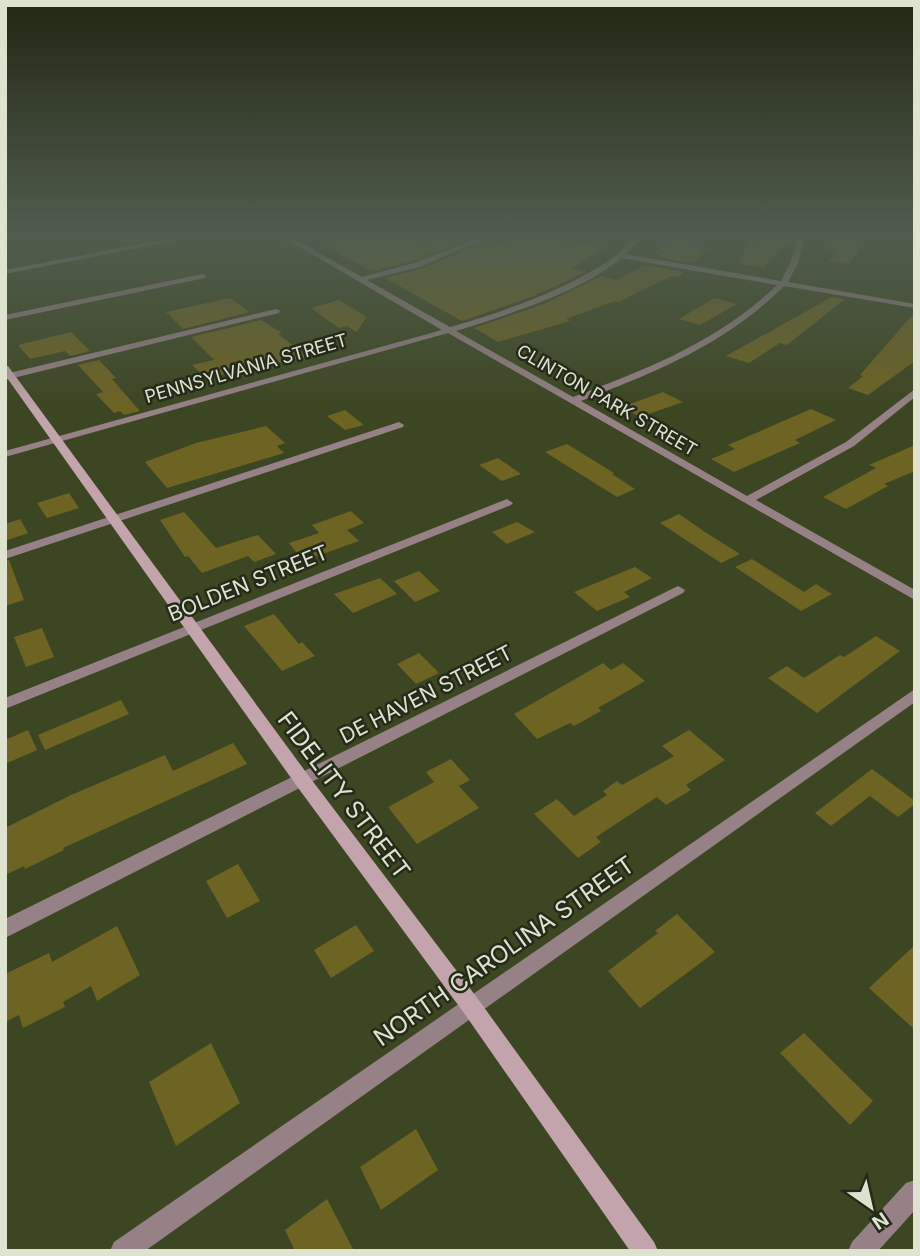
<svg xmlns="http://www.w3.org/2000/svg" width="920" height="1256" font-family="Inter,sans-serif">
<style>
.building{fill:#6d6323}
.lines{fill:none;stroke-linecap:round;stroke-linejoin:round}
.street{fill:#958186;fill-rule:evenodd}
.secondary{fill:#c3a4ac;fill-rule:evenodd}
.labels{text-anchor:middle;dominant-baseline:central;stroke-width:5;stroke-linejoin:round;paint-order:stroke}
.far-street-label{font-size:18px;fill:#dde3cf;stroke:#262a1a}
.street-label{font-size:21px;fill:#dde3cf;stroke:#262a1a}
.near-street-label{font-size:24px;fill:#dde3cf;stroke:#262a1a}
</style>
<rect width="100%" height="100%" fill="#3d4622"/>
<path class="building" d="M 357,235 L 363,237 L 395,235 L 425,244 L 446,235 L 472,237 L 413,261 L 372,271 L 320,244 Z
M 525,235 L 607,247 L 572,268 L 586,271 L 571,279 L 531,297 L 462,321 L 385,278 L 421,269 L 487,241 L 503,245 Z
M 675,235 L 697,237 L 692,244 L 702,246 L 698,249 L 707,250 L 693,263 L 657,257 L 661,255 L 653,253 Z
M 765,235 L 794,235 L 764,268 L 739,264 L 750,240 L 762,242 Z
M 834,235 L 856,235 L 859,251 L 849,264 L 829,261 L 838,251 L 829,249 Z
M 644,265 L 684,272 L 678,277 L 671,276 L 619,302 L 614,301 L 566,319 L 570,321 L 498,342 L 474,328 L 544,304 L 601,276 L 617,280 Z
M 832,297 L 845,299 L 787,345 L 780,343 L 749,363 L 726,356 Z
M 230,298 L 250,312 L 183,329 L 166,312 Z
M 714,298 L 737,304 L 700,325 L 679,319 Z
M 339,300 L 367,317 L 356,332 L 347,326 L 339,328 L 311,308 Z
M 915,312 L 915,361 L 868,395 L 848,388 L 863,376 L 860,375 Z
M 261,320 L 282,333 L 278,334 L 308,357 L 206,378 L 192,365 L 214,360 L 191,337 Z
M 71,332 L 90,351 L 70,356 L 65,351 L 30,359 L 18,345 Z
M 99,360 L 116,378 L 112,379 L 140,411 L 124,415 L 120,411 L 114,413 L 96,394 L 103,392 L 78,365 Z
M 663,392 L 683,402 L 640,417 L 622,407 Z
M 811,409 L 836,420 L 795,440 L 800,443 L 734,472 L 711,459 L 735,449 L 728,445 Z
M 345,410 L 364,425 L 345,430 L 327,416 Z
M 266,426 L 285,443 L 277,446 L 284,453 L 167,488 L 145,462 L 196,443 Z
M 567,444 L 614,473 L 612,474 L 635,489 L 617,497 L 545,452 Z
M 915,445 L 915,471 L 884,484 L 888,486 L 846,509 L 823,497 L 876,468 L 869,465 Z
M 498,458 L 521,474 L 502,481 L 479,465 Z
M 69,493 L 79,508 L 47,518 L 37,503 Z
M 351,511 L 364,523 L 347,530 L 359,541 L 303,561 L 289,543 L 319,533 L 312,525 Z
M 184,512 L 216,548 L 258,535 L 276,554 L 254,562 L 248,556 L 202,573 L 188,556 L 185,557 L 160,520 Z
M 679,514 L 705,532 L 740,554 L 721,563 L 660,523 Z
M 20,519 L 28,533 L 5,541 L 5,524 Z
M 517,522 L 535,532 L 507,544 L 492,532 Z
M 752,559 L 804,592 L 816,584 L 832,594 L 801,611 L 735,567 Z
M 9,560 L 24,600 L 5,606 L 5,561 Z
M 635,567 L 652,578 L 624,592 L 630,597 L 597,611 L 574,592 Z
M 419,571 L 440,591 L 415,602 L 394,581 Z
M 380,578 L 397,594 L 353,613 L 334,594 Z
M 274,614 L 299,644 L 302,642 L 315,656 L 282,671 L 244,626 Z
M 42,628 L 54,657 L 26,667 L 14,637 Z
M 876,636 L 900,651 L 817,713 L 768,678 L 787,666 L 804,678 L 840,655 L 844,657 Z
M 419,653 L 439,673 L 416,684 L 397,664 Z
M 603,663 L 611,670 L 623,663 L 645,681 L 598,708 L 601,711 L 574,726 L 570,723 L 537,739 L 514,714 Z
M 121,700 L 129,714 L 45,750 L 38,735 Z
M 28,730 L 37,750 L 5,764 L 5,740 Z
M 689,730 L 725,760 L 686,785 L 691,790 L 666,805 L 657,797 L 596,837 L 601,842 L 578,858 L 534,814 L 557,799 L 574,816 L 607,795 L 603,791 L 617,781 L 622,785 L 674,756 L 662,746 Z
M 233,743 L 247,764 L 63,848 L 64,850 L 25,869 L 24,866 L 5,875 L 5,828 L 71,795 L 165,755 L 173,771 Z
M 451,759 L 470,780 L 459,786 L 479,808 L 417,844 L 388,807 L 434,782 L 426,772 Z
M 872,769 L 915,801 L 915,804 L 898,817 L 870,796 L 831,826 L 815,813 Z
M 238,864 L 260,901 L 227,918 L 206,881 Z
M 677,914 L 715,952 L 640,1008 L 608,971 L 658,933 L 655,931 Z
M 356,925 L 374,951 L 331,978 L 314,950 Z
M 117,926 L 140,975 L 97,1001 L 91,986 L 63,1002 L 65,1007 L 23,1028 L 19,1015 L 5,1022 L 5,974 L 49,953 L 52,962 Z
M 915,945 L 915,1030 L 869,988 Z
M 804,1033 L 873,1101 L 850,1125 L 780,1053 Z
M 211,1043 L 240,1103 L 176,1146 L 149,1082 Z
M 416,1129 L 438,1170 L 381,1210 L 360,1167 Z
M 327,1199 L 354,1251 L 295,1251 L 285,1230 Z"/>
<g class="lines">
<path class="street" d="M 279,235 L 287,235 L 362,277 L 414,263 L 485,235 L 494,235 L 420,267 L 367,280 L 450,327 C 505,311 561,292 610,260 C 620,253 629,243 638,235 L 645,235 L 625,254 L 781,281 L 791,261 L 799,235 L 805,235 L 799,261 L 788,282 L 915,304 L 915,308 L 784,286 C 725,345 657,371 581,401 L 747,496 L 846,442 L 915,389 L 915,397 L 854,446 L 756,500 L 915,590 L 915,600 L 448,333 L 5,457 L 5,451 L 442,330 ZM 621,258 L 777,285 C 719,341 647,369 573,397 L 456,331 C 504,316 584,291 621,258 Z
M 172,238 L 174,241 L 5,274 L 5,270 Z
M 202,274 L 206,276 L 205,278 L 5,320 L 5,315 Z
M 276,309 L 280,311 L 279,313 L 5,380 L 5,374 Z
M 399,422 L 404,425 L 403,427 L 5,559 L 5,551 Z
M 507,499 L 513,503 L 511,505 L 5,709 L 5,698 Z
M 678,586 L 685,590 L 683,593 L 5,938 L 5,919 Z
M 915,689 L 915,702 L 145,1251 L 110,1251 L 114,1242 Z
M 915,1180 L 915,1210 L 878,1251 L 848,1251 L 852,1242 L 906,1183 Z"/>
<path class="secondary" d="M 5,365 L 8,366 L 308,775 L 478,999 L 654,1242 L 658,1251 L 630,1251 L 464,1013 L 296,785 L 5,375 Z"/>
</g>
<linearGradient id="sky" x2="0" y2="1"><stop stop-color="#222613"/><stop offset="0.57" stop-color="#515d4f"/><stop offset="1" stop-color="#515d4f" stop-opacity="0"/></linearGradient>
<rect width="920" height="411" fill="url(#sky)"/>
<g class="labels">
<g class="far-street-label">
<text transform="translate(246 368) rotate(-16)">PENNSYLVANIA STREET</text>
<text transform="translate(607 400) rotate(30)">CLINTON PARK STREET</text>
</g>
<g class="street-label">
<text transform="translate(248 583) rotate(-22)">BOLDEN STREET</text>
<text transform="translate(426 694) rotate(-27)">DE HAVEN STREET</text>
</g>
<g class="near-street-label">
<text transform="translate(344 795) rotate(53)">FIDELITY STREET</text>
<text transform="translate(504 951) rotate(-35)">NORTH CAROLINA STREET</text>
</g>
</g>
<rect width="920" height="1256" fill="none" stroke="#dde3cf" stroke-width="14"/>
<g transform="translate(871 1207) rotate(146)" stroke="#262a1a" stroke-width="5" paint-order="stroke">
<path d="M0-5L12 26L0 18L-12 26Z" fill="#dde3cf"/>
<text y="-10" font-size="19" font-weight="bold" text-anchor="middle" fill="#dde3cf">N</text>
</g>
</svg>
